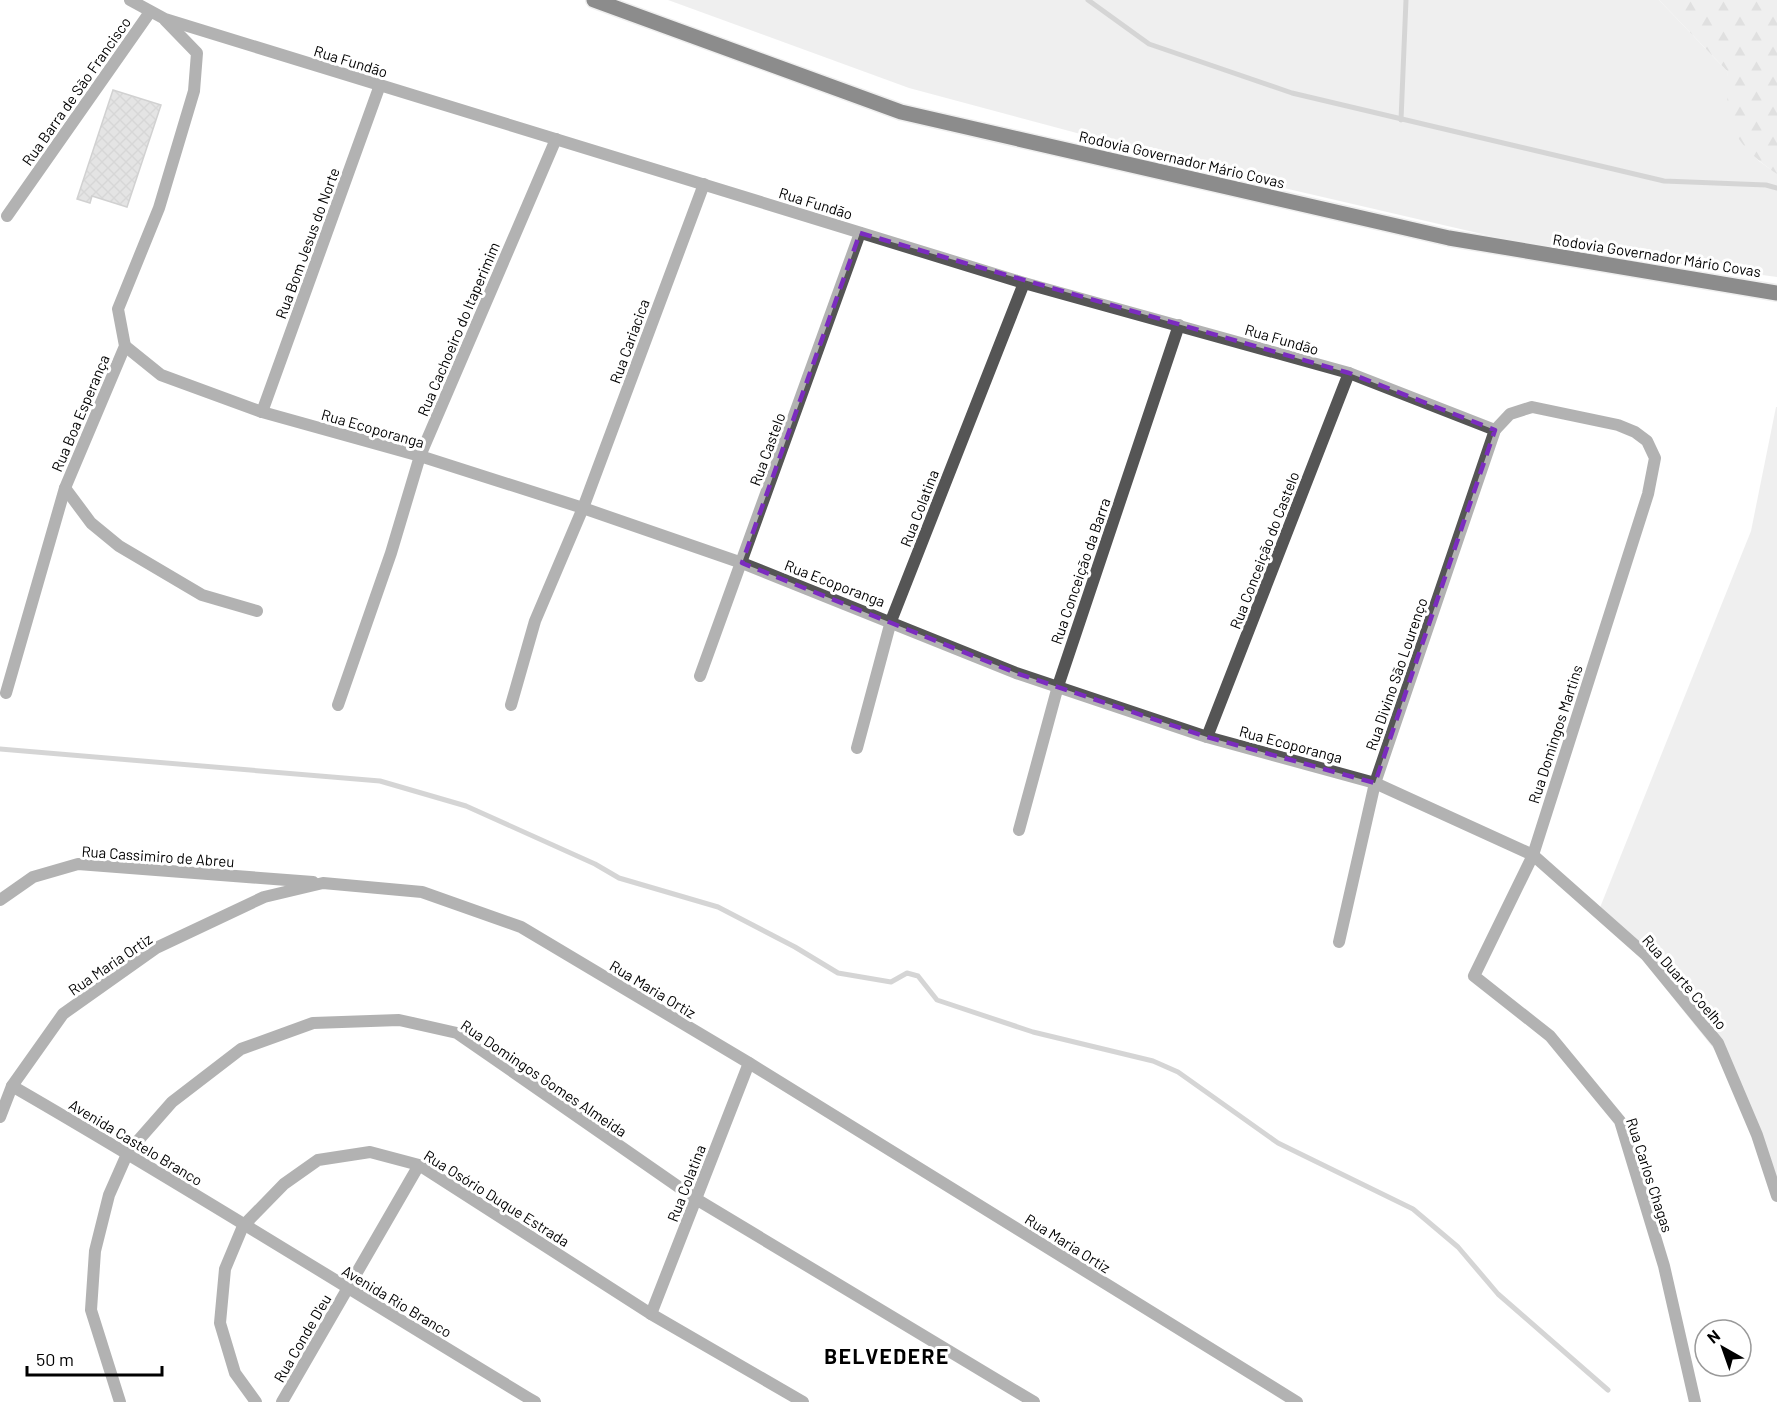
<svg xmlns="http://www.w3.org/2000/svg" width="1777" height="1402" font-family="Barlow,sans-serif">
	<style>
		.grass { fill: #dcdcdc }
		.forest { fill: url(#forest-firs) }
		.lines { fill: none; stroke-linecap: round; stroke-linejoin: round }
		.stream { stroke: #a3a3a3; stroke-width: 5 }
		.building { fill: url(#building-cross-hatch); stroke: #999; stroke-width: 1.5 }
		.primary-casing { stroke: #dbdbdb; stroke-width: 18 }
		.minor { stroke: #555; stroke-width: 12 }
		.tertiary { stroke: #555; stroke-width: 12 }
		.primary { stroke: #000; stroke-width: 15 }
		.marked { fill: none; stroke: #7b2cbf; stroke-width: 4.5; stroke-dasharray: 12 8; stroke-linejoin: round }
		.labels { text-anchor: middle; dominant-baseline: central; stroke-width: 6; stroke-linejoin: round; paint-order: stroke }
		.street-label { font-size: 15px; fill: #000; stroke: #fff }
		.district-label { font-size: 21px; font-weight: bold; letter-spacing: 1.5px; fill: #000; stroke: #fff }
	</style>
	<defs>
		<pattern id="forest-firs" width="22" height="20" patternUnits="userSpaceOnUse" patternTransform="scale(1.5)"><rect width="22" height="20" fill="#dcdcdc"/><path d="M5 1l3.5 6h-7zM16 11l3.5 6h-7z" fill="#bbb"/></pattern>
		<pattern id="building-cross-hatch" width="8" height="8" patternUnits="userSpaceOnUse" patternTransform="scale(1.5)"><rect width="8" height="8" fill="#c4c4c4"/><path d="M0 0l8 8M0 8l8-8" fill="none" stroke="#a7a7a7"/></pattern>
	</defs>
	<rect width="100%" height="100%" fill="#fff"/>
	<g class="grass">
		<path d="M 668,0 L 1659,0 L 1727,71 L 1739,137 L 1759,161 L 1777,174 L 1777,277 L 1512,241 L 1271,185 L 909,88 Z"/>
		<path d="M 1776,407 L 1777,407 L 1777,1196 L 1734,1074 L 1626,939 L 1599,910 L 1751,531 Z"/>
	</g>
	<path class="forest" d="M 1659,0 L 1777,0 L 1777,174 C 1759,162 1734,141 1729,118 C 1726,103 1728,86 1727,71 Z"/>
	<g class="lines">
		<g class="stream">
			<path d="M 1088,0 L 1149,44 L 1292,93 L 1664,181 L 1766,185 L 1777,188"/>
			<path d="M 1401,120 L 1406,0"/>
			<path d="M 0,749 L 380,781 L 466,806 L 595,864 L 619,878 L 718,907 L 795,947 L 838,973 L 891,982 L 907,973 L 918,976 L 937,1000 L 1033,1032 L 1153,1061 L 1178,1072 L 1278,1143 L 1413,1209 L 1458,1247 L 1498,1294 L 1608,1390"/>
		</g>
	</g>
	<path class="building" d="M 113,90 L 161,105 L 127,207 L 92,196 L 90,203 L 77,199 Z"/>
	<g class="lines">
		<g class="primary-casing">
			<path id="primary" d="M 594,0 L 901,112 L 1449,238 L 1777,293"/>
		</g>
		<g class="minor">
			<path d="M 130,0 L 165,19 L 1024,283 L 1349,373 L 1495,430"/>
			<path d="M 7,216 L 150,12"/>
			<path d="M 262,412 L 380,85"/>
			<path d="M 65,488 L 91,523 L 119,546 L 202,595 L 257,611"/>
			<path d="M 700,676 L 860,233"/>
			<path d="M 6,693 L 65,488 L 125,346 L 118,309 L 159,208 L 194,91 L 197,53 L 165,20"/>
			<path d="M 338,705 L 391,553 L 420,456 L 556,139"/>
			<path d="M 511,705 L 535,621 L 583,508 L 704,184"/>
			<path d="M 1207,737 L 1349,373"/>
			<path d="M 857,748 L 891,621 L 1024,283"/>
			<path d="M 1019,830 L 1058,686 L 1179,325"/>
			<path d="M 0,900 L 33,877 L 78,864 L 313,882"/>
			<path d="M 1339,942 L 1375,783 L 1495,430 L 1510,414 L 1532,407 L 1618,425 L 1635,432 L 1647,441 L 1655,458 L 1648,494 L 1533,855 L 1474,976 L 1550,1036 L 1620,1121 L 1664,1266 L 1695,1402"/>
			<path d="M 12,1086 C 189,1188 361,1297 535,1402"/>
			<path d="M 0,1117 L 12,1086 L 63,1014 L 156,948 L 264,897 L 323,883 L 422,892 L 521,927 L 749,1063 L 1297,1402"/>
			<path d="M 651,1314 L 749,1063"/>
			<path d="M 120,1402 L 91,1310 L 95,1251 L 109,1195 L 128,1152 L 172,1102 L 241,1049 L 313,1023 L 399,1020 L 457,1033 L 696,1199 L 1034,1402"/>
			<path d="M 256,1402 L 235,1373 L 220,1323 L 225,1269 L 243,1226 L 284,1184 L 318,1160 L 370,1152 L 419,1165 L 651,1314 L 803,1402"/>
			<path d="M 282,1402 L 419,1165"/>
		</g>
		<path class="tertiary" d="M 125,346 L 161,375 L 262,412 L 420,456 L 583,508 L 742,563 L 1016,673 L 1207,737 L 1375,783 L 1533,855 L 1646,955 L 1718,1043 L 1757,1135 L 1777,1196"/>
		<use href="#primary" class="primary"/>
	</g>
	<path d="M0 0H1777V1402H0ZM 860,233 L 1349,373 L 1495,430 L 1375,783 L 1207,737 L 1016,673 L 742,563 Z" fill="#fff" fill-opacity=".55" fill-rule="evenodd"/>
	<path class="marked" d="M 860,233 L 1349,373 L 1495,430 L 1375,783 L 1207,737 L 1016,673 L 742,563 Z"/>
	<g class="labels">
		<g class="street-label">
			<text transform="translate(351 61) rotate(17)">Rua Fundão</text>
			<text transform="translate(76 91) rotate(-55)">Rua Barra de São Francisco</text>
			<text transform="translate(1182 159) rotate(13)">Rodovia Governador Mário Covas</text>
			<text transform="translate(816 203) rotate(17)">Rua Fundão</text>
			<text transform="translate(307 243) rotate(-70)">Rua Bom Jesus do Norte</text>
			<text transform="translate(1657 255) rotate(9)">Rodovia Governador Mário Covas</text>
			<text transform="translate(458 329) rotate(-67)">Rua Cachoeiro do Itaperimim</text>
			<text transform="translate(1282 339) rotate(16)">Rua Fundão</text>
			<text transform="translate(629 341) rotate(-70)">Rua Cariacica</text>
			<text transform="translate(80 413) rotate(-67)">Rua Boa Esperança</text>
			<text transform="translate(373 428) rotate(16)">Rua Ecoporanga</text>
			<text transform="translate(767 449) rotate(-70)">Rua Castelo</text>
			<text transform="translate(919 508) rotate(-69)">Rua Colatina</text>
			<text transform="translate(1264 550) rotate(-69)">Rua Conceição do Castelo</text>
			<text transform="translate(1080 571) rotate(-71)">Rua Conceição da Barra</text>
			<text transform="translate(835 583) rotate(21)">Rua Ecoporanga</text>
			<text transform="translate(1396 674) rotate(-71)">Rua Divino São Lourenço</text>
			<text transform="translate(1555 734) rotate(-72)">Rua Domingos Martins</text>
			<text transform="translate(1291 744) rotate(15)">Rua Ecoporanga</text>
			<text transform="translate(158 856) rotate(4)">Rua Cassimiro de Abreu</text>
			<text transform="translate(110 964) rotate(-34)">Rua Maria Ortiz</text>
			<text transform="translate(1685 982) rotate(49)">Rua Duarte Coelho</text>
			<text transform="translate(653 989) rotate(31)">Rua Maria Ortiz</text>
			<text transform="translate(544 1078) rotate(34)">Rua Domingos Gomes Almeida</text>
			<text transform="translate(136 1142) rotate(31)">Avenida Castelo Branco</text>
			<text transform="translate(1650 1175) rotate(72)">Rua Carlos Chagas</text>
			<text transform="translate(686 1183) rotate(-69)">Rua Colatina</text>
			<text transform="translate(497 1198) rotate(32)">Rua Osório Duque Estrada</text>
			<text transform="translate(1068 1243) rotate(32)">Rua Maria Ortiz</text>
			<text transform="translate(397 1301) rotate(31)">Avenida Rio Branco</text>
			<text transform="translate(302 1338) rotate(-60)">Rua Conde D'eu</text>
		</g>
		<g class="district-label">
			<text x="887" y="1355">BELVEDERE</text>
		</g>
	</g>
	<g transform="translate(1723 1348) rotate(320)"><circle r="28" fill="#ffffff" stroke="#999999" stroke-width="1.5"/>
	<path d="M0-4.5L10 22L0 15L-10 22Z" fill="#000000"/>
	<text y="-9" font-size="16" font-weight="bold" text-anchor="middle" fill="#000000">N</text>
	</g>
	<path d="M27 1366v9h135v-9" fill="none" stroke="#000000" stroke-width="3"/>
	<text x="36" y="1366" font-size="18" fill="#000000" stroke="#ffffff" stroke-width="4.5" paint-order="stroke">50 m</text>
</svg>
